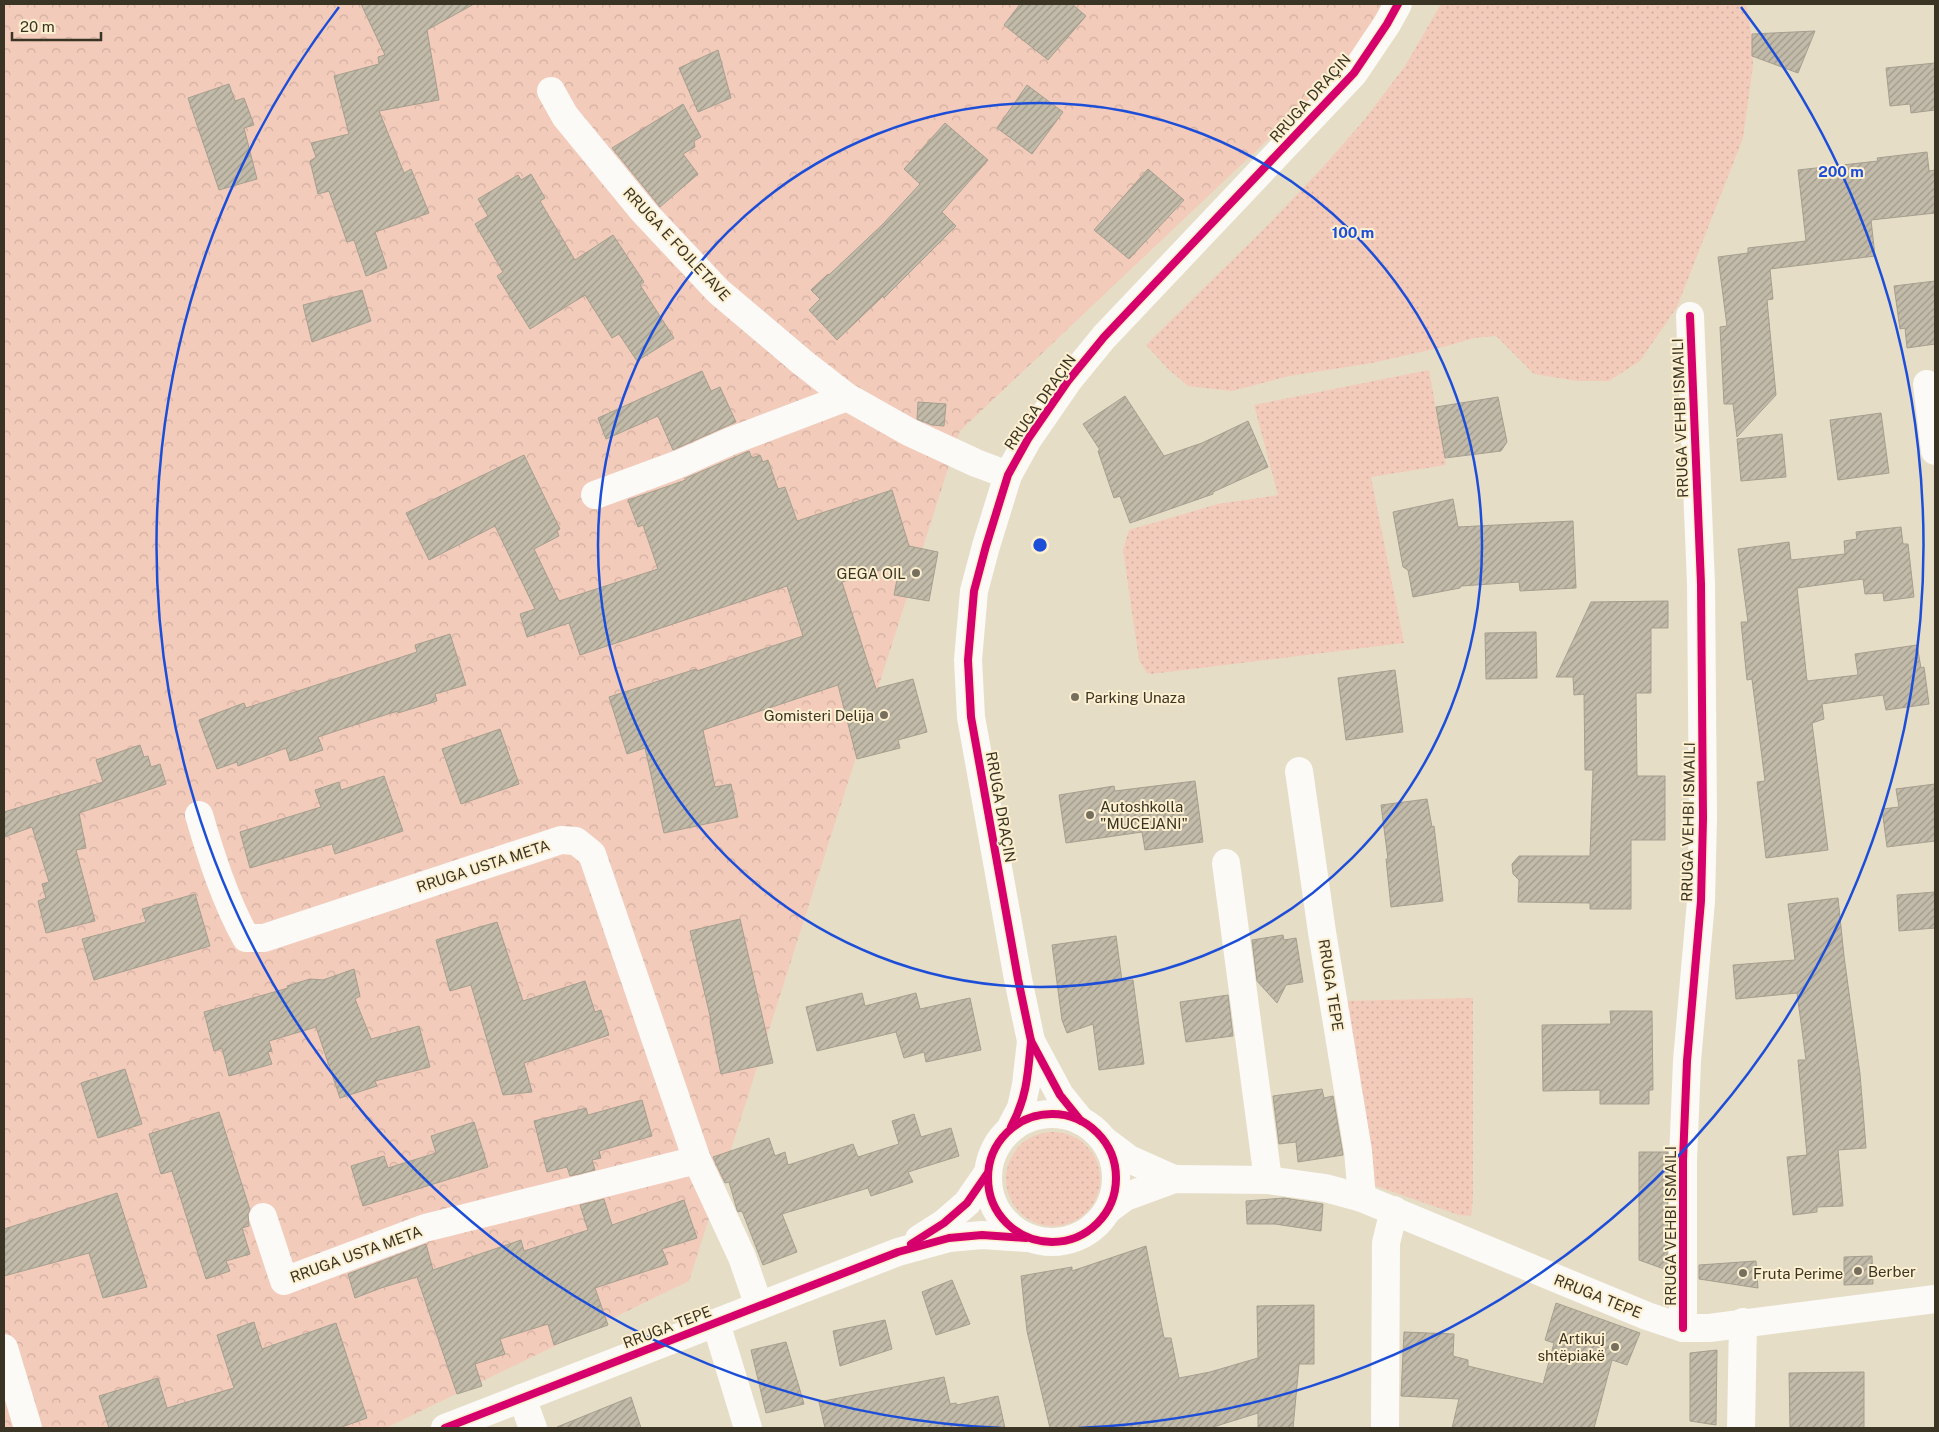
<svg xmlns="http://www.w3.org/2000/svg" width="1939" height="1432" font-family="'Public Sans',sans-serif">
	<style>
		.grass { fill: url(#grass-dots) }
		.park { fill: url(#park-crowns) }
		.building { fill: url(#building-hatch); stroke: #a69f8e }
		.lines { fill: none; stroke-linecap: round; stroke-linejoin: round }
		.minor { stroke: #fbfaf7; stroke-width: 28 }
		.major { stroke: #fbfaf7; stroke-width: 28 }
		.cycleway-casing { stroke: #fdf0d0; stroke-width: 11 }
		.cycleway { stroke: #d6006c; stroke-width: 8 }
		.ring { fill: none; stroke: #1d4ed8; stroke-width: 2.5 }
		.poi-dot { fill: #766f5d; stroke: #fdf0d0; stroke-width: 2 }
		.labels { text-anchor: middle; dominant-baseline: central; stroke-width: 4; stroke-linejoin: round; paint-order: stroke }
		.street-label { font-size: 15px; fill: #3a3424; stroke: #fdf0d0 }
		.poi-label { font-size: 15px; fill: #3a3424; stroke: #fdf0d0; text-anchor: start }
		.centre { fill: #1d4ed8; stroke: #fdf0d0; stroke-width: 2.5 }
		.ring-label { font-size: 15px; text-anchor: middle; font-weight: bold; fill: #1d4ed8; stroke: #fdf0d0; stroke-width: 4; stroke-linejoin: round; paint-order: stroke }
	</style>
	<defs>
		<pattern id="grass-dots" width="8" height="8" patternUnits="userSpaceOnUse" patternTransform="scale(1.25)"><rect width="8" height="8" fill="#f3cbbb"/><path d="M2 2h.1M6 6h.1" fill="none" stroke="#d1afa1" stroke-width="1.8" stroke-linecap="round"/></pattern>
		<pattern id="park-crowns" width="20" height="18" patternUnits="userSpaceOnUse" patternTransform="scale(1.25)"><rect width="20" height="18" fill="#f3cbbb"/><path d="M2 6a3 3 0 1 1 6 0M12 15a3 3 0 1 1 6 0" fill="none" stroke="#d1afa1"/></pattern>
		<pattern id="building-hatch" width="6" height="6" patternUnits="userSpaceOnUse" patternTransform="scale(1.25)"><rect width="6" height="6" fill="#c2bbaa"/><path d="M-1 1l2-2M0 6l6-6M5 7l2-2" fill="none" stroke="#9f998a"/></pattern>
	</defs>
	<rect width="100%" height="100%" fill="#e6ddc7"/>
	<g class="grass">
		<path d="M 1441,4 L 1746,4 L 1752,38 L 1753,66 L 1743,138 L 1677,307 L 1640,361 L 1609,381 L 1577,381 L 1534,374 L 1496,336 L 1474,338 L 1447,346 L 1372,363 L 1289,376 L 1232,391 L 1188,386 L 1169,370 L 1146,345 L 1267,226 L 1323,167 L 1365,119 L 1405,66 Z"/>
		<path d="M 1429,370 L 1446,465 L 1371,477 L 1404,643 L 1151,674 L 1147,673 L 1139,660 L 1123,550 L 1129,530 L 1218,504 L 1278,495 L 1254,405 Z"/>
		<path d="M 1473,998 L 1473,1198 L 1471,1216 L 1459,1215 L 1367,1183 L 1340,1001 Z"/>
		<circle cx="1053" cy="1179" r="47"/>
	</g>
	<path class="park" d="M 4,4 L 1397,4 L 1389,25 L 960,431 L 689,1281 L 386,1428 L 4,1428 Z"/>
	<g class="building">
		<path d="M 361,4 L 474,4 L 427,30 L 439,100 L 379,111 L 404,173 L 411,169 L 429,213 L 375,232 L 387,268 L 366,276 L 354,240 L 347,242 L 329,191 L 318,194 L 310,161 L 316,157 L 311,143 L 349,134 L 334,76 L 379,64 L 378,57 L 385,55 Z"/>
		<path d="M 1020,4 L 1072,4 L 1086,16 L 1048,60 L 1004,25 Z"/>
		<path d="M 1815,31 L 1798,73 L 1752,56 L 1752,34 Z"/>
		<path d="M 718,50 L 731,98 L 698,112 L 679,68 Z"/>
		<path d="M 1935,63 L 1935,110 L 1911,113 L 1910,104 L 1890,106 L 1886,68 Z"/>
		<path d="M 229,84 L 235,101 L 244,98 L 254,125 L 244,128 L 257,179 L 219,190 L 188,98 Z"/>
		<path d="M 1027,85 L 1063,112 L 1032,154 L 997,128 Z"/>
		<path d="M 683,104 L 701,137 L 694,141 L 695,147 L 683,154 L 698,174 L 660,207 L 612,148 Z"/>
		<path d="M 945,123 L 988,160 L 942,212 L 956,226 L 884,298 L 883,296 L 837,340 L 809,310 L 820,299 L 811,290 L 828,274 L 829,275 L 883,224 L 920,184 L 904,169 Z"/>
		<path d="M 1927,152 L 1929,171 L 1935,170 L 1935,213 L 1871,220 L 1875,256 L 1770,269 L 1773,299 L 1767,300 L 1776,395 L 1737,437 L 1733,404 L 1724,404 L 1720,327 L 1727,326 L 1718,257 L 1748,253 L 1748,248 L 1806,241 L 1798,170 L 1878,161 L 1877,158 Z"/>
		<path d="M 1148,169 L 1184,200 L 1129,259 L 1094,230 Z"/>
		<path d="M 531,174 L 545,198 L 540,201 L 575,260 L 613,235 L 644,282 L 640,285 L 674,338 L 637,361 L 619,334 L 612,338 L 585,295 L 530,329 L 497,276 L 503,272 L 475,224 L 488,216 L 478,199 L 518,175 L 521,180 Z"/>
		<path d="M 1935,281 L 1935,344 L 1907,348 L 1905,328 L 1900,329 L 1894,286 Z"/>
		<path d="M 362,290 L 371,321 L 312,342 L 303,305 Z"/>
		<path d="M 702,371 L 711,391 L 720,387 L 736,422 L 673,450 L 658,416 L 606,439 L 598,418 Z"/>
		<path d="M 1125,396 L 1164,456 L 1202,443 L 1248,421 L 1268,467 L 1213,492 L 1213,494 L 1130,523 L 1120,496 L 1114,498 L 1098,451 L 1100,450 L 1083,424 Z"/>
		<path d="M 1498,397 L 1507,442 L 1501,451 L 1445,458 L 1436,407 Z"/>
		<path d="M 918,402 L 946,404 L 944,426 L 932,425 L 917,419 Z"/>
		<path d="M 1881,413 L 1889,473 L 1838,480 L 1830,420 Z"/>
		<path d="M 1782,434 L 1786,477 L 1741,481 L 1737,439 Z"/>
		<path d="M 749,451 L 752,458 L 760,455 L 763,462 L 768,460 L 778,489 L 785,487 L 797,521 L 892,490 L 909,546 L 938,552 L 929,601 L 894,595 L 900,564 L 842,582 L 877,692 L 878,688 L 913,679 L 927,732 L 898,740 L 900,748 L 857,759 L 838,685 L 703,730 L 715,787 L 731,784 L 738,817 L 664,833 L 645,748 L 627,754 L 609,697 L 696,669 L 697,671 L 803,636 L 787,586 L 580,655 L 569,623 L 527,637 L 520,614 L 535,609 L 495,526 L 429,560 L 406,513 L 524,455 L 560,529 L 557,531 L 559,536 L 534,549 L 559,601 L 658,569 L 643,525 L 638,527 L 628,500 L 686,480 L 686,478 Z"/>
		<path d="M 1453,499 L 1458,527 L 1573,521 L 1576,588 L 1520,591 L 1519,582 L 1461,586 L 1460,588 L 1413,597 L 1408,570 L 1403,567 L 1393,512 Z"/>
		<path d="M 1901,527 L 1903,544 L 1908,544 L 1914,597 L 1884,601 L 1883,593 L 1865,594 L 1863,579 L 1797,588 L 1807,681 L 1858,675 L 1855,654 L 1917,645 L 1921,668 L 1924,667 L 1929,704 L 1886,710 L 1883,695 L 1822,704 L 1824,719 L 1812,723 L 1828,850 L 1766,858 L 1757,782 L 1765,781 L 1752,679 L 1747,680 L 1741,622 L 1748,622 L 1738,549 L 1789,542 L 1791,560 L 1845,554 L 1844,541 L 1857,539 L 1856,532 Z"/>
		<path d="M 1668,601 L 1668,628 L 1651,628 L 1651,693 L 1636,693 L 1637,776 L 1665,776 L 1665,840 L 1631,840 L 1631,909 L 1590,909 L 1590,903 L 1518,902 L 1519,880 L 1513,874 L 1512,864 L 1519,856 L 1590,856 L 1593,770 L 1585,770 L 1584,694 L 1574,695 L 1573,677 L 1556,677 L 1591,602 Z"/>
		<path d="M 1536,632 L 1537,678 L 1486,679 L 1485,633 Z"/>
		<path d="M 450,634 L 466,685 L 435,694 L 437,701 L 398,713 L 397,711 L 318,737 L 323,750 L 290,761 L 286,748 L 238,766 L 237,762 L 217,769 L 199,720 L 244,703 L 246,708 L 417,652 L 415,645 Z"/>
		<path d="M 1395,670 L 1403,732 L 1346,740 L 1338,678 Z"/>
		<path d="M 500,729 L 519,784 L 461,804 L 442,749 Z"/>
		<path d="M 140,745 L 144,757 L 148,756 L 151,767 L 160,764 L 166,784 L 79,813 L 86,848 L 76,850 L 95,921 L 46,933 L 38,901 L 46,898 L 42,884 L 49,882 L 32,827 L 4,837 L 4,812 L 103,782 L 96,760 Z"/>
		<path d="M 384,776 L 403,831 L 335,854 L 332,844 L 250,868 L 240,832 L 321,807 L 315,790 L 339,782 L 341,790 Z"/>
		<path d="M 1195,781 L 1203,842 L 1145,850 L 1142,832 L 1066,843 L 1059,795 L 1114,786 L 1115,791 Z"/>
		<path d="M 1935,784 L 1935,841 L 1887,847 L 1882,809 L 1899,807 L 1896,789 Z"/>
		<path d="M 1427,799 L 1432,827 L 1434,826 L 1443,901 L 1391,907 L 1386,859 L 1388,859 L 1381,805 Z"/>
		<path d="M 1935,892 L 1935,928 L 1899,931 L 1897,895 Z"/>
		<path d="M 195,894 L 210,946 L 94,980 L 82,939 L 146,922 L 142,909 Z"/>
		<path d="M 1838,898 L 1844,956 L 1860,1074 L 1866,1148 L 1838,1150 L 1843,1206 L 1817,1207 L 1817,1212 L 1793,1215 L 1787,1157 L 1807,1155 L 1798,1060 L 1806,1060 L 1797,993 L 1736,999 L 1733,965 L 1795,960 L 1788,904 Z"/>
		<path d="M 740,919 L 773,1063 L 721,1074 L 710,1021 L 711,1020 L 690,931 Z"/>
		<path d="M 497,922 L 523,1001 L 585,981 L 595,1012 L 601,1010 L 609,1035 L 524,1063 L 532,1092 L 503,1095 L 471,985 L 450,991 L 436,940 Z"/>
		<path d="M 1283,935 L 1284,940 L 1296,938 L 1303,982 L 1286,985 L 1277,1003 L 1257,981 L 1252,940 Z"/>
		<path d="M 1116,936 L 1122,981 L 1133,980 L 1144,1064 L 1099,1070 L 1093,1024 L 1067,1033 L 1062,1020 L 1052,945 Z"/>
		<path d="M 354,969 L 360,996 L 355,999 L 371,1039 L 419,1026 L 430,1067 L 375,1081 L 377,1086 L 340,1098 L 316,1027 L 269,1041 L 272,1051 L 268,1052 L 272,1064 L 229,1076 L 222,1048 L 214,1051 L 204,1012 L 288,988 L 287,986 L 310,979 L 323,980 Z"/>
		<path d="M 862,993 L 865,1006 L 916,993 L 920,1009 L 970,998 L 981,1050 L 926,1062 L 924,1052 L 904,1058 L 896,1032 L 817,1051 L 806,1007 Z"/>
		<path d="M 1228,995 L 1233,1036 L 1186,1042 L 1180,1002 Z"/>
		<path d="M 1610,1011 L 1652,1011 L 1653,1090 L 1649,1090 L 1649,1104 L 1600,1104 L 1600,1090 L 1543,1091 L 1542,1025 L 1611,1024 Z"/>
		<path d="M 125,1069 L 142,1124 L 98,1138 L 81,1083 Z"/>
		<path d="M 1322,1089 L 1324,1098 L 1333,1096 L 1343,1155 L 1298,1162 L 1296,1142 L 1279,1144 L 1273,1096 Z"/>
		<path d="M 642,1100 L 652,1136 L 599,1151 L 601,1158 L 592,1160 L 595,1170 L 570,1176 L 567,1167 L 547,1172 L 534,1121 L 586,1108 L 588,1115 Z"/>
		<path d="M 219,1112 L 250,1210 L 248,1214 L 249,1226 L 242,1228 L 250,1254 L 226,1261 L 230,1271 L 206,1279 L 172,1171 L 161,1174 L 149,1134 Z"/>
		<path d="M 914,1114 L 921,1137 L 951,1128 L 959,1156 L 908,1172 L 913,1182 L 871,1196 L 868,1188 L 782,1214 L 797,1252 L 763,1265 L 742,1211 L 738,1212 L 737,1210 L 729,1182 L 725,1183 L 713,1157 L 769,1138 L 775,1156 L 785,1152 L 788,1165 L 853,1144 L 858,1157 L 899,1144 L 892,1121 Z"/>
		<path d="M 474,1122 L 488,1167 L 363,1206 L 351,1166 L 384,1156 L 388,1168 L 436,1153 L 431,1136 Z"/>
		<path d="M 1639,1152 L 1668,1152 L 1667,1270 L 1639,1260 Z"/>
		<path d="M 117,1193 L 147,1287 L 103,1298 L 89,1253 L 4,1276 L 4,1229 Z"/>
		<path d="M 1284,1198 L 1323,1204 L 1321,1231 L 1275,1224 L 1247,1224 L 1246,1201 Z"/>
		<path d="M 604,1199 L 612,1225 L 684,1200 L 697,1238 L 662,1249 L 668,1264 L 595,1288 L 608,1325 L 554,1345 L 548,1324 L 500,1339 L 505,1354 L 475,1364 L 482,1386 L 457,1394 L 417,1277 L 381,1288 L 355,1298 L 348,1274 L 426,1244 L 433,1270 L 521,1240 L 524,1251 L 588,1230 L 580,1205 Z"/>
		<path d="M 1146,1246 L 1164,1338 L 1171,1338 L 1179,1378 L 1210,1372 L 1258,1358 L 1257,1306 L 1314,1305 L 1314,1364 L 1299,1364 L 1293,1428 L 1258,1428 L 1258,1413 L 1210,1428 L 1050,1428 L 1027,1331 L 1021,1276 L 1072,1267 L 1072,1271 Z"/>
		<path d="M 1872,1256 L 1873,1284 L 1844,1285 L 1844,1257 Z"/>
		<path d="M 1756,1261 L 1758,1288 L 1699,1279 L 1699,1265 Z"/>
		<path d="M 952,1280 L 970,1324 L 936,1335 L 922,1292 Z"/>
		<path d="M 1556,1303 L 1640,1333 L 1627,1365 L 1612,1360 L 1594,1428 L 1452,1428 L 1459,1399 L 1401,1396 L 1404,1332 L 1454,1334 L 1453,1356 L 1468,1360 L 1468,1366 L 1543,1384 L 1554,1343 L 1545,1340 Z"/>
		<path d="M 885,1320 L 892,1349 L 840,1366 L 833,1331 Z"/>
		<path d="M 254,1322 L 262,1349 L 336,1323 L 367,1418 L 339,1428 L 109,1428 L 99,1396 L 158,1378 L 167,1408 L 234,1388 L 217,1335 Z"/>
		<path d="M 786,1342 L 804,1404 L 766,1413 L 751,1350 Z"/>
		<path d="M 1717,1350 L 1716,1425 L 1690,1421 L 1690,1353 Z"/>
		<path d="M 1864,1372 L 1864,1428 L 1790,1428 L 1789,1373 Z"/>
		<path d="M 944,1377 L 950,1404 L 956,1403 L 957,1405 L 998,1396 L 1005,1428 L 825,1428 L 819,1402 Z"/>
		<path d="M 631,1397 L 641,1428 L 557,1428 L 557,1427 Z"/>
	</g>
	<g class="lines">
		<g class="minor">
			<path d="M 551,91 L 565,116 L 643,211 L 718,291 L 802,362 L 847,397 L 909,432 L 976,463 L 1008,475"/>
			<path d="M 1927,384 L 1935,451"/>
			<path d="M 595,495 L 679,464 L 731,441 L 847,397"/>
			<path d="M 1299,771 L 1322,932 L 1358,1151 L 1362,1198"/>
			<path d="M 199,815 C 211,856 225,900 246,938 L 264,938 L 561,840 L 576,841 L 592,854 L 697,1160 L 742,1257 L 759,1306"/>
			<path d="M 1226,863 L 1268,1180"/>
			<path d="M 1105,1141 L 1129,1159 L 1174,1179"/>
			<path d="M 1109,1209 L 1125,1197 L 1174,1179 L 1268,1180 L 1325,1188 L 1362,1198 L 1647,1316 L 1683,1328 L 1709,1328 L 1935,1299"/>
			<path d="M 263,1217 L 284,1281 L 425,1228 L 697,1160"/>
			<path d="M 716,1323 L 748,1428"/>
			<path d="M 1683,1328 L 1683,1160 L 1687,1061 L 1701,901 L 1703,818 L 1701,584 L 1690,316"/>
			<path d="M 4,1348 L 28,1428"/>
			<path d="M 522,1398 L 533,1428"/>
			<path d="M 1385,1428 L 1386,1243 L 1394,1210"/>
			<path d="M 1741,1428 L 1743,1322"/>
		</g>
		<g class="major">
			<circle cx="1052" cy="1178" r="64"/>
			<path d="M 1081,1121 L 1060,1095 L 1031,1041 L 1018,979 L 971,717 L 968,660 L 974,591 L 986,546 L 1008,475 L 1028,439 L 1068,381 L 1104,337 L 1354,73 L 1387,24 L 1398,4"/>
			<path d="M 1010,1129 L 1021,1108 L 1026,1085 L 1031,1041"/>
			<path d="M 919,1239 L 944,1223 L 967,1203 L 987,1174"/>
			<path d="M 445,1428 L 898,1252 L 949,1238 L 982,1235 L 1026,1238"/>
		</g>
		<g class="cycleway-casing">
			<g id="cycleway">
				<circle cx="1052" cy="1178" r="64"/>
				<path d="M 1081,1121 L 1060,1095 L 1031,1041 L 1018,979 L 971,717 L 968,660 L 974,591 L 986,546 L 1008,475 L 1028,439 L 1068,381 L 1104,337 L 1354,73 L 1387,24 L 1398,4"/>
				<path d="M 1011,1127 C 1027,1097 1028,1074 1031,1041"/>
				<path d="M 911,1244 L 944,1223 L 967,1203 L 987,1174"/>
				<path d="M 1683,1328 L 1683,1160 L 1687,1061 L 1701,901 L 1703,818 L 1701,584 L 1690,316"/>
				<path d="M 445,1428 L 898,1252 L 949,1238 L 982,1235 L 1026,1238"/>
			</g>
		</g>
		<use href="#cycleway" class="cycleway"/>
	</g>
	<g class="ring">
		<circle cx="1040" cy="545" r="442"/>
		<path d="M1001 1428A884 884 0 0 1 339 7M1741 7A884 884 0 0 1 1079 1428"/>
	</g>
	<g class="poi-dot">
		<circle cx="916" cy="573" r="5"/>
		<circle cx="1075" cy="697" r="5"/>
		<circle cx="884" cy="715" r="5"/>
		<circle cx="1090" cy="815" r="5"/>
		<circle cx="1858" cy="1271" r="5"/>
		<circle cx="1743" cy="1273" r="5"/>
		<circle cx="1615" cy="1347" r="5"/>
	</g>
	<g class="labels">
		<g class="street-label">
			<text transform="translate(1310 98) rotate(-48)">RRUGA DRAÇIN</text>
			<text transform="translate(677 244) rotate(47)">RRUGA E FOJLETAVE</text>
			<text transform="translate(1040 402) rotate(-55)">RRUGA DRAÇIN</text>
			<text transform="translate(1680 418) rotate(-92)">RRUGA VEHBI ISMAILI</text>
			<text transform="translate(1001 807) rotate(80)">RRUGA DRAÇIN</text>
			<text transform="translate(1688 822) rotate(-89)">RRUGA VEHBI ISMAILI</text>
			<text transform="translate(483 866) rotate(-18)">RRUGA USTA META</text>
			<text transform="translate(1331 985) rotate(81)">RRUGA TEPE</text>
			<text transform="translate(1670 1226) rotate(-90)">RRUGA VEHBI ISMAILI</text>
			<text transform="translate(356 1254) rotate(-20)">RRUGA USTA META</text>
			<text transform="translate(1598 1296) rotate(22)">RRUGA TEPE</text>
			<text transform="translate(667 1327) rotate(-21)">RRUGA TEPE</text>
		</g>
		<g class="poi-label">
			<text x="906" y="573" text-anchor="end">GEGA OIL</text>
			<text x="1085" y="697">Parking Unaza</text>
			<text x="874" y="715" text-anchor="end">Gomisteri Delija</text>
			<text x="1100" y="806">Autoshkolla<tspan x="1100" dy="17">"MUCEJANI"</tspan></text>
			<text x="1868" y="1271">Berber</text>
			<text x="1753" y="1273">Fruta Perime</text>
			<text x="1605" y="1338" text-anchor="end">Artikuj<tspan x="1605" dy="17">shtëpiakë</tspan></text>
		</g>
	</g>
	<circle cx="1040" cy="545" r="8" class="centre"/>
	<g class="ring-label">
		<text x="1841" y="177">200 m</text>
		<text x="1353" y="238">100 m</text>
	</g>
	<rect width="1939" height="1432" fill="none" stroke="#3a3424" stroke-width="10"/>
	<path d="M12 32v8h89v-8" fill="none" stroke="#3a3424" stroke-width="2.5"/>
	<text x="20" y="32" font-size="15" fill="#3a3424" stroke="#fdf0d0" stroke-width="4" paint-order="stroke">20 m</text>
</svg>
